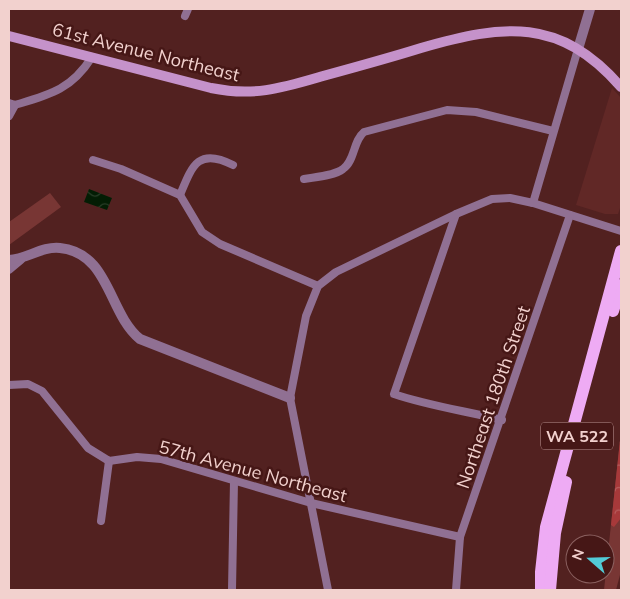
<svg xmlns="http://www.w3.org/2000/svg" width="630" height="599" font-family="Mulish,sans-serif">
	<style>
		.built { fill: #612826 }
		.green { fill: #783634 }
		.forest { fill: url(#forest-crowns) }
		.water { fill: url(#water-waves) }
		.lines { fill: none; stroke-linecap: round; stroke-linejoin: round }
		.minor { stroke: #907093; stroke-width: 8 }
		.tertiary { stroke: #907093; stroke-width: 10 }
		.secondary { stroke: #c592ca; stroke-width: 10 }
		.primary { stroke: #eeabf4; stroke-width: 12 }
		.labels { text-anchor: middle; dominant-baseline: central; stroke-width: 5; stroke-linejoin: round; paint-order: stroke }
		.shield { fill: #461716; stroke: #be9997; stroke-width: 1 }
		.shield-label { font-size: 16px; font-weight: bold; fill: #f2d1ce }
		.street-label { font-size: 18px; fill: #f2d1ce; stroke: #461716 }
	</style>
	<defs>
		<pattern id="forest-crowns" width="20" height="18" patternUnits="userSpaceOnUse" patternTransform="scale(1.25)"><rect width="20" height="18" fill="#a7393a"/><path d="M2 6a3 3 0 1 1 6 0M12 15a3 3 0 1 1 6 0" fill="none" stroke="#b85e5e"/></pattern>
		<pattern id="water-waves" width="16" height="10" patternUnits="userSpaceOnUse" patternTransform="scale(1.25)"><rect width="16" height="10" fill="#031d04"/><path d="M0 5q4-4 8 0t8 0" fill="none" stroke="#283d27"/></pattern>
	</defs>
	<rect width="100%" height="100%" fill="#522120"/>
	<path class="built" d="M 612,88 L 621,98 L 621,205 L 618,214 L 605,214 L 576,205 Z"/>
	<g class="green">
		<path d="M 50,193 L 61,207 L 9,245 L 9,222 Z"/>
		<path d="M 621,431 L 621,571 L 616,590 L 604,590 Z"/>
	</g>
	<path class="forest" d="M 621,431 L 621,518 L 614,527 L 611,525 Z"/>
	<path class="water" d="M 89,189 L 112,198 L 107,210 L 84,202 Z"/>
	<g class="lines">
		<g class="minor">
			<path d="M 185,16 L 188,9"/>
			<path d="M 9,103 L 15,105 C 49,95 71,90 92,57"/>
			<path d="M 9,116 L 15,105"/>
			<path d="M 93,160 L 121,169 L 180,195 L 202,232 L 220,244 L 318,286"/>
			<path d="M 304,179 C 315,177 334,176 343,169 C 355,161 353,141 364,132 L 447,110 L 476,112 L 553,131"/>
			<path d="M 180,195 C 192,166 198,147 233,165"/>
			<path d="M 533,203 L 578,49"/>
			<path d="M 456,214 L 394,394 C 429,406 466,411 502,420"/>
			<path d="M 9,270 L 21,260"/>
			<path d="M 9,385 L 28,384 L 42,391 L 88,448 L 109,461 L 137,457 L 161,459 L 311,503 L 460,537"/>
			<path d="M 101,521 L 109,461"/>
			<path d="M 232,590 L 234,481"/>
			<path d="M 328,590 L 290,398 L 306,316 L 318,286 L 336,272 L 456,214 L 492,199 L 510,198 L 533,203 L 621,231"/>
			<path d="M 456,590 L 460,537 L 570,215"/>
		</g>
		<g class="tertiary">
			<path d="M 578,49 L 590,9"/>
			<path d="M 9,260 C 27,259 42,246 60,248 C 110,253 108,313 140,339 L 290,398"/>
		</g>
		<path class="secondary" d="M 9,36 L 211,88 C 254,97 282,88 323,76 C 356,67 389,58 421,48 C 504,24 560,17 621,87"/>
		<g class="primary">
			<path d="M 613,311 L 621,285"/>
			<path d="M 541,590 L 541,572 L 546,527 L 621,251"/>
			<path d="M 550,590 L 555,533 L 566,482"/>
		</g>
	</g>
	<g class="labels">
		<rect class="shield" x="541" y="422.5" width="72" height="27" rx="4"/>
		<g class="shield-label">
			<text x="577" y="436">WA 522</text>
		</g>
		<g class="street-label">
			<text transform="translate(146 52) rotate(14)">61st Avenue Northeast</text>
			<text transform="translate(493 397) rotate(-71)">Northeast 180th Street</text>
			<text transform="translate(253 471) rotate(15)">57th Avenue Northeast</text>
		</g>
	</g>
	<rect width="630" height="599" fill="none" stroke="#f2d1ce" stroke-width="20"/>
	<g transform="translate(590 559) rotate(290)"><circle r="24" fill="#461716" stroke="#8b6160"/>
	<path d="M0-4L9 19L0 12L-9 19Z" fill="#52cbd7"/>
	<text y="-8" font-size="14" font-weight="bold" text-anchor="middle" fill="#f2d1ce">N</text>
	</g>
</svg>
